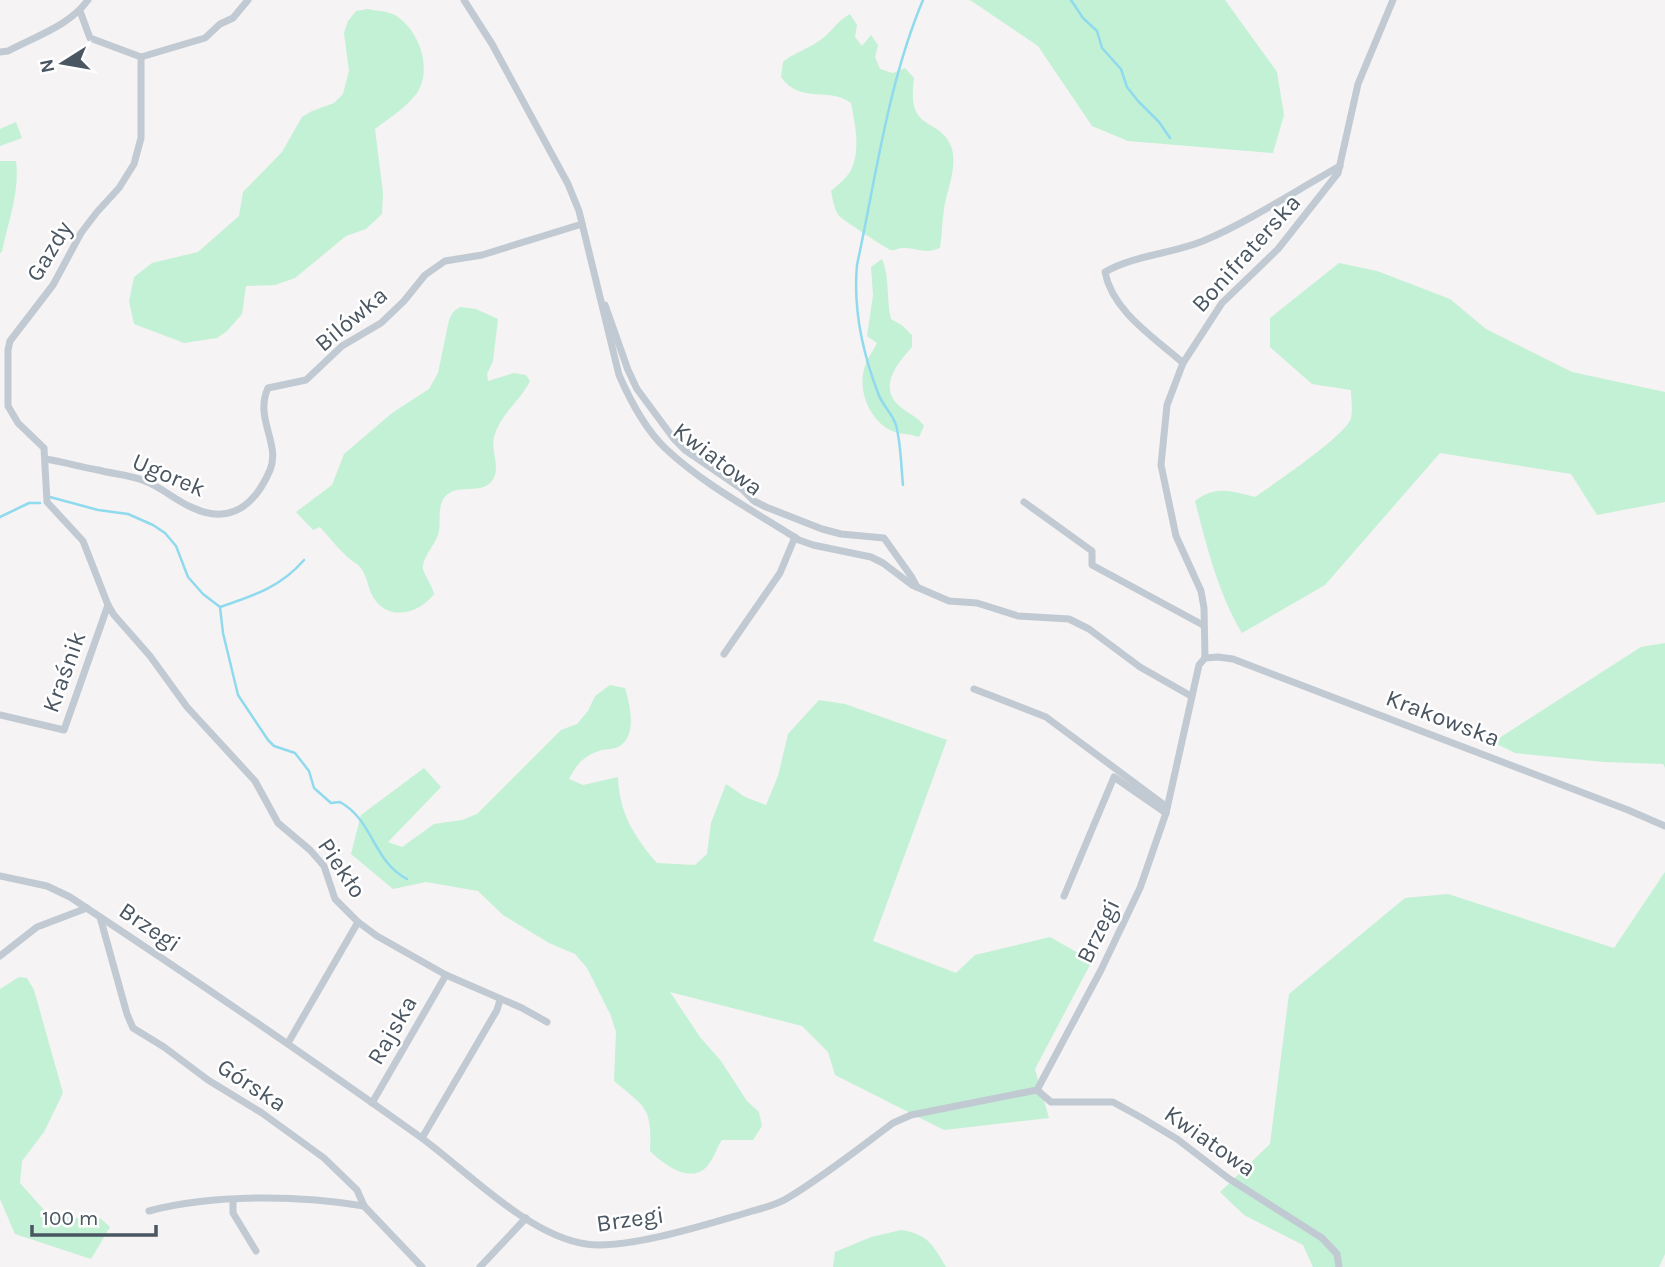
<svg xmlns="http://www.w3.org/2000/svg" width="1665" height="1267" font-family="Karla,sans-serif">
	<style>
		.green { fill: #c3f1d5 }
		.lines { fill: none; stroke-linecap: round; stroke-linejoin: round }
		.stream { stroke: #90daee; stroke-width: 2.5 }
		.minor { stroke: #c1cad2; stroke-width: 7 }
		.labels { text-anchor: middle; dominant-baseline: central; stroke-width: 5; stroke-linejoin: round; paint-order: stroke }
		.street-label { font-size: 24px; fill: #4a5661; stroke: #fff }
	</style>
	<rect width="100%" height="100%" fill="#f5f3f3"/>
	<g class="green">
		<path d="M 970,0 L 1225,0 L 1277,72 L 1284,115 L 1273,153 L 1128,141 L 1092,126 L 1038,46 Z"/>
		<path d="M 368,9 C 376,11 387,11 395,15 C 419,30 433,68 417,93 C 407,107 389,118 375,129 L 383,193 L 382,214 L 366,229 L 346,236 L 295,278 L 275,285 L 246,286 L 242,314 L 227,331 L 217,338 L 184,343 L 134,324 L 129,301 L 134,277 L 152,263 L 198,252 L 239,216 L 243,192 L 282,152 L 302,117 L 312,111 L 334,103 L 343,94 L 349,71 L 344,33 L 348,21 L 356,11 Z"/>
		<path d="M 850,14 L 857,25 L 855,37 L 862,46 L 871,35 L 878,45 L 875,57 L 880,69 L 893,73 L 905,68 L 914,78 C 913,87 912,97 914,106 C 919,128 944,123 952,149 C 957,169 947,190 944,209 C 942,222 942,235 940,248 C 923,255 918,247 902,248 C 898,248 895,251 891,250 C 888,250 844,220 840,217 C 834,210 833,200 831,191 C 838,185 847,178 851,170 C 861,150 855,124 851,103 C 829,86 801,105 781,77 L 783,62 C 794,53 807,49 819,41 C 832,33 835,22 850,14 Z"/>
		<path d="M 16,122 L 22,138 L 0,146 L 0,129 Z"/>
		<path d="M 0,161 L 16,161 C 20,192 8,222 2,252 L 0,253 Z"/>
		<path d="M 882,259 C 890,278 886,299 891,319 L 903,326 L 912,335 L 912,347 C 896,365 876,389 903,409 C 911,415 918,417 924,426 L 919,437 C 911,434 900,434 892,431 C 870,421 858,392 864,369 C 866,360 873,351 877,343 L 867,336 L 873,295 L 871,267 Z"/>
		<path d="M 1339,263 L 1377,271 L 1450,299 L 1486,329 L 1572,372 L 1665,392 L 1665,502 L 1597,515 L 1571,474 L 1440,453 L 1325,585 L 1242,633 C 1218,593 1207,547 1195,501 C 1215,485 1232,491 1255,497 C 1272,485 1347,435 1351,418 C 1353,409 1351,399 1351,390 L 1312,384 L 1270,347 L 1270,318 Z"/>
		<path d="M 460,307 L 476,309 L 498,319 L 493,361 L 487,374 L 488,381 L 514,373 L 526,375 L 530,381 C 520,401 502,413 495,434 C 489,449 502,468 492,481 C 483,493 463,486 451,492 C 436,500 441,517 439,531 C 436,544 425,554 423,565 C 421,572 432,584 434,594 C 419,614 388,622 373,597 C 368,588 367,575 360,567 C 353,560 358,566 351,560 C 340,551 330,538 320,527 L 313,530 L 296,512 L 332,485 L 344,454 L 392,413 L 429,389 L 438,373 L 449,320 L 453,312 Z"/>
		<path d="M 1665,643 L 1665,768 L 1663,764 L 1604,762 L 1515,753 L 1493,742 L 1641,647 Z"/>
		<path d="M 610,685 L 625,688 C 630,705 638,736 618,747 C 614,749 606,749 602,750 C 585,755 577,763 569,779 L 583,785 L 618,777 C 619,812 634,837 657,863 L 695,865 L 707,854 L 711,823 L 726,784 L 745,797 L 766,805 L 778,776 L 788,734 L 819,700 L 845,704 L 947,740 L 873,941 L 956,973 L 975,955 L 1050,937 L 1092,961 L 1035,1069 L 1049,1118 L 944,1130 L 835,1075 L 828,1052 L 802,1026 L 670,992 L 700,1037 L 721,1061 L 747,1101 L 759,1112 L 762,1126 L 753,1140 L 722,1140 C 717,1147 714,1158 708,1165 C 692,1186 663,1164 650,1151 C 652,1107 646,1108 614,1081 L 616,1032 L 611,1016 L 587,968 L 575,954 L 549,943 L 503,915 L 478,891 L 426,882 L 393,889 L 351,854 L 361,815 L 424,768 L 441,787 L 388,842 L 402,847 L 434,824 L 462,820 L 477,814 L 561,730 L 577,724 L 588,711 L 595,696 Z"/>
		<path d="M 1665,872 L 1665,1254 L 1659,1267 L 1313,1267 L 1303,1245 L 1244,1215 L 1220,1192 L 1270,1144 L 1289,994 L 1405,898 L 1448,894 L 1614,948 Z"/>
		<path d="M 19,977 L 27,978 L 34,990 L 63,1093 L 44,1132 L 22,1161 L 20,1183 L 44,1210 L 72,1218 L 100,1218 L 110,1227 L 91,1259 L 15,1234 L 0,1199 L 0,989 Z"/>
		<path d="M 901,1230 C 928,1234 933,1245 946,1267 L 833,1267 L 835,1252 L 871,1237 Z"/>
	</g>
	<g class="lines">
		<g class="stream">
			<path d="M 1071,0 L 1083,18 L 1097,31 L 1102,48 L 1121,69 L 1127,87 L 1138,101 L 1159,122 L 1170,138"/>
			<path d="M 903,485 C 901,465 901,444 896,425 C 892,413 882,405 878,393 C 862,351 853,309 857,265 C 876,177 888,83 923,0"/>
			<path d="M 50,497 L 98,510 L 128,514 L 153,525 L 165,533 L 176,546 L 188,577 L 203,594 L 220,607 L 223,633 L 238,695 L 268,740 L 274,746 L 295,753 L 309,771 L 314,788 L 331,803 L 340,802 C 374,821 372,860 407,879"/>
			<path d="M 0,517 L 29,503 L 40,503"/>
			<path d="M 220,607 C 253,596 281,587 304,560"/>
		</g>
		<g class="minor">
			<path d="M 464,0 L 492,44 L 568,184 L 579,211 L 619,375 C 630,400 644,428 665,448 C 704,485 754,511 799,540 L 813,545 L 871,557 L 883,563 L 912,585 L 949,601 L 977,603 L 1018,616 L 1069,619 L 1089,629 L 1140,667 L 1191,696"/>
			<path d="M 80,11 L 90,38 L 141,57 L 205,38 L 220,24 L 233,18 L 248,0"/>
			<path d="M 0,52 L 8,51 C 36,36 69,26 88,0"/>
			<path d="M 141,57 L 141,138 L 134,164 L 119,188 L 97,212 L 81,233 L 53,285 L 10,341 L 8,350 L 8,406 L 18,423 L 44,448 L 47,502 L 83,541 L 108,605 L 114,615 L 150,656 L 187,707 L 255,781 L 278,823 L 310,850 L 324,866 L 335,899 L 358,922 L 377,936 L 446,975 L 522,1008 L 547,1022"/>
			<path d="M 605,305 L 628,370 L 637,389 L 674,439 L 685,450 L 742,489 L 754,501 L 766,507 L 822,529 L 841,534 L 884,538 L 911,576 L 917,587"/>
			<path d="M 1183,363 C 1155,338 1112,311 1105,272 C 1135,255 1171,254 1203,241 C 1250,221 1295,191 1340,166"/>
			<path d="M 46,459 C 64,462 81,467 98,470 C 113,474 131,475 145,481 C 161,487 175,500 191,507 C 230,526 255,505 270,470 C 281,444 254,418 268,388 L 306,380 L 342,346 L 381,323 L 404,301 L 425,275 L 445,261 L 482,255 L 582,224"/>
			<path d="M 1024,502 L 1092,551 L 1092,565 L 1203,625"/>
			<path d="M 724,654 L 780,573 L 795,537"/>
			<path d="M 1205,658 L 1204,608 L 1201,591 L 1176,536 L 1161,465 L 1167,405 L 1183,363 L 1222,303 L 1278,249 L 1338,173 L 1358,84 L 1393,0"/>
			<path d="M 1205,658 L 1218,657 L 1233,659 L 1628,810 L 1665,826"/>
			<path d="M 974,689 L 1046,717 L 1167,807"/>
			<path d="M 0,715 L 64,730 L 108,605"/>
			<path d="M 0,876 L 47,886 L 70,897 C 188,975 304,1054 419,1136 C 465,1169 528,1236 586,1244 C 626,1250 705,1225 746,1213 C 759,1209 774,1206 786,1199 C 823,1177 858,1149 893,1123 L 911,1115 L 1037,1090 L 1101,970 L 1140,888 L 1166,813 L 1199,665 L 1205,658"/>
			<path d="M 1064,896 L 1114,777 L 1166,813"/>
			<path d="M 100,917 L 127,1014 L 133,1028 L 164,1047 L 208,1080 L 262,1113 L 324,1158 L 357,1190 L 364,1206 L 422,1267"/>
			<path d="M 0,956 L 37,927 L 87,908"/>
			<path d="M 288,1043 L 358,922"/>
			<path d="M 1037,1090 L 1051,1102 L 1113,1102 L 1142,1118 L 1177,1139 L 1228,1178 L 1322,1238 L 1337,1254 L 1339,1267"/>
			<path d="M 372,1103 L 446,975"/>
			<path d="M 422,1138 L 497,1010 L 500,1000"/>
			<path d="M 233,1200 L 233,1213 L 256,1251"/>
			<path d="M 149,1211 C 212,1194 299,1195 364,1206"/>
			<path d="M 480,1267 L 526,1218"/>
		</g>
	</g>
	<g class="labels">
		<g class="street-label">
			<text transform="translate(49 251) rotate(-59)">Gazdy</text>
			<text transform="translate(1246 253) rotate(-48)">Bonifraterska</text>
			<text transform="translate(351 319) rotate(-40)">Bilówka</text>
			<text transform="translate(718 459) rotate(37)">Kwiatowa</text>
			<text transform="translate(169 475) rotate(23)">Ugorek</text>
			<text transform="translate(64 672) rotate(-70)">Kraśnik</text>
			<text transform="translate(1443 718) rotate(21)">Krakowska</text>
			<text transform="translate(342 868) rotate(56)">Piekło</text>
			<text transform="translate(150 927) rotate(34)">Brzegi</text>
			<text transform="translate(1098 931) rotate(-64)">Brzegi</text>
			<text transform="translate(392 1030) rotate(-60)">Rajska</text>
			<text transform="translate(252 1085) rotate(33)">Górska</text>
			<text transform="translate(1210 1141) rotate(35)">Kwiatowa</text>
			<text transform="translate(630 1219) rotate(-8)">Brzegi</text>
		</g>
	</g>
	<g transform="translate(63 63) rotate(259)" stroke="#ffffff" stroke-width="5" paint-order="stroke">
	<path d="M0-5L12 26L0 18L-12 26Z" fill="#4a5661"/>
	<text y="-10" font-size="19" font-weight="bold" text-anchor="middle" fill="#4a5661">N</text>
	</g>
	<path d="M32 1225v10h124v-10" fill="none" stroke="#4a5661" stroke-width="3.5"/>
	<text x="42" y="1225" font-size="21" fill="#4a5661" stroke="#ffffff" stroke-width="5" paint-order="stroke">100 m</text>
</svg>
